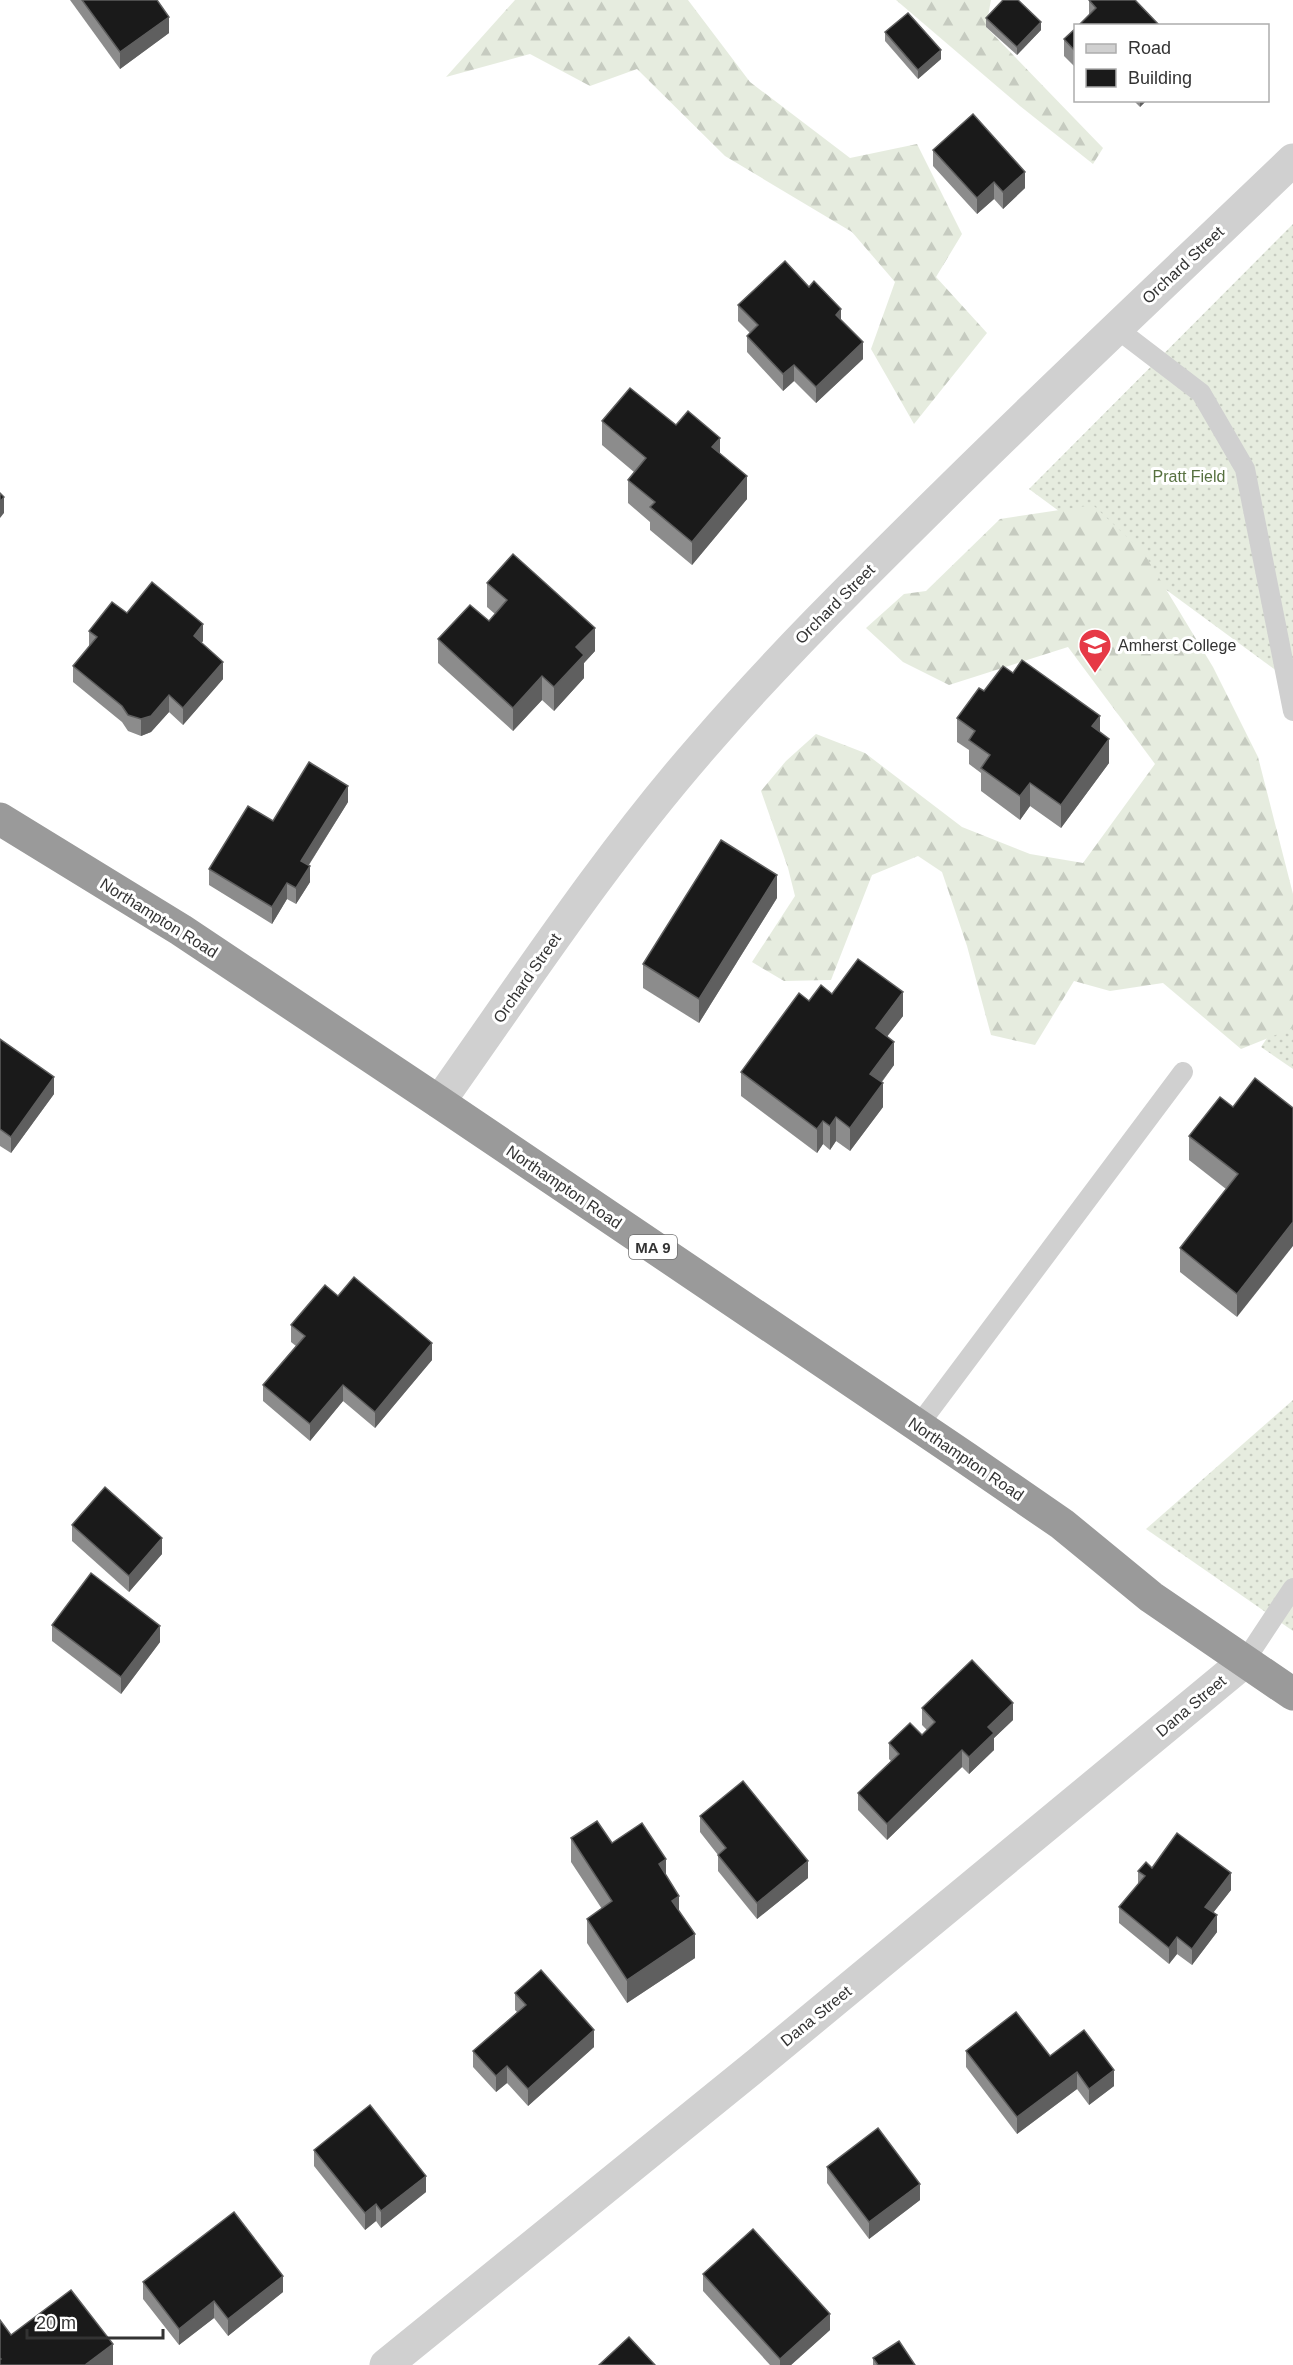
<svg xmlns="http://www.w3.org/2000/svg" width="1293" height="2365" font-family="Arial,sans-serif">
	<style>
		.grass { fill: url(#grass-dots) }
		.forest { fill: url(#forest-firs) }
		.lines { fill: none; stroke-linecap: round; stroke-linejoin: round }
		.lane { stroke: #d0d0d0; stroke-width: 20 }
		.street { stroke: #d0d0d0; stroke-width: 33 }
		.highway { stroke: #9a9a9a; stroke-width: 33 }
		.wall { fill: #8c8c8c }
		.shaded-wall { fill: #5f5f5f }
		.building { fill: #1a1a1a; stroke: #5f5f5f; stroke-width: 1.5 }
		.labels { text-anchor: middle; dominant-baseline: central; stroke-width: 6; stroke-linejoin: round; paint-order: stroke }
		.shield { fill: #fff; stroke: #707070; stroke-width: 1.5 }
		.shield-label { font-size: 15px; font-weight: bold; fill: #333 }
		.street-label { font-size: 16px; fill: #333; stroke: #fff }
		.park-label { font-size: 16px; fill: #56703f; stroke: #fff }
		.poi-label { font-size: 16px; fill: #333; stroke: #fff; text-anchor: start }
	</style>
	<defs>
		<pattern id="grass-dots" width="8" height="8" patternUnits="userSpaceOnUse" patternTransform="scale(1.5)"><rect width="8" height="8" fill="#e6ecdf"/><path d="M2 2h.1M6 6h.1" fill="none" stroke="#c6cbc0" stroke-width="1.8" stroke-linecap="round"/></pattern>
		<pattern id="forest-firs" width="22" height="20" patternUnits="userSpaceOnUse" patternTransform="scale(1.5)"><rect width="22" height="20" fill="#e6ecdf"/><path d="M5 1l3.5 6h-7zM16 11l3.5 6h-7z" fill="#c6cbc0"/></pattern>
	</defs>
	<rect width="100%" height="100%" fill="#fff"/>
	<g class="grass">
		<path d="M 1293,224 L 1293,683 L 1029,489 Z"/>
		<path d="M 1293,1000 L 1293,1069 L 1261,1047 Z"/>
		<path d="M 1293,1400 L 1293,1631 L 1146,1529 Z"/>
	</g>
	<g class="forest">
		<path d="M 515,0 L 688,0 L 750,82 L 850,158 L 917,144 L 962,234 L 936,277 L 987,333 L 914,424 L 871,349 L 895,282 L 852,232 L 725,156 L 637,69 L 590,86 L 530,54 L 446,77 Z"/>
		<path d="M 896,0 L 991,0 L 986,27 L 1103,148 L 1093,164 L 1020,106 Z"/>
		<path d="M 1093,505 L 1144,553 L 1213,667 L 1258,757 L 1293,894 L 1293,1028 L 1241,1049 L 1163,983 L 1110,991 L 1074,981 L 1035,1045 L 991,1035 L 967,946 L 942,872 L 918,856 L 872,875 L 831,980 L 784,981 L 752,962 L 795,896 L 788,868 L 761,791 L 786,761 L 816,734 L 865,753 L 962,827 L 1030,854 L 1083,863 L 1155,764 L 1068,647 L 949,685 L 903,662 L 866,628 L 904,594 L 926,591 L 1000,519 Z"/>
	</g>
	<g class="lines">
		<g class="lane">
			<path d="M 1116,328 L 1201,393 L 1245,469 L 1293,711"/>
			<path d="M 918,1426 L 1183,1072"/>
			<path d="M 1244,1662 L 1293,1588"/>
		</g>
		<g class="street">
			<path d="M 439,1102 C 524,982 605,858 702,747 C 776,661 857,581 937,502 C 1054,386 1174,274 1293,160"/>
			<path d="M 386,2365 L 760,2062 L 1244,1662"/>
		</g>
		<path class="highway" d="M 0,819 L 181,930 L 439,1102 L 966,1458 L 1062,1524 L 1151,1597 L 1293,1694"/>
	</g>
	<g class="wall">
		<path d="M 70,0 L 157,0 L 169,33 L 120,69 Z"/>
		<path d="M 1089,0 L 1160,26 L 1089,15 Z"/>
		<path d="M 986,18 L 1041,30 L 1017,55 L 986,27 Z"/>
		<path d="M 1076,28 L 1076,68 L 1064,56 L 1064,39 Z"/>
		<path d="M 885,32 L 941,59 L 918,79 L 885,41 Z"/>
		<path d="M 1133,100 L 1147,100 L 1140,107 Z"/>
		<path d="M 933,150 L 1025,188 L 1003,209 L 994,199 L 977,214 L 933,166 Z"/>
		<path d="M 738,305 L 841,320 L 863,359 L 816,403 L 794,381 L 783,391 L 747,352 L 747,336 L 750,333 L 738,321 Z"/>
		<path d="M 602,421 L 676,425 L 720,453 L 747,499 L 692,565 L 650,530 L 650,522 L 628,503 L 628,480 L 634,472 L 602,445 Z"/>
		<path d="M 487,583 L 595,651 L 584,663 L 584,678 L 554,711 L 542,700 L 513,731 L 438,663 L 438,639 L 489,621 L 495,614 L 487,607 Z"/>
		<path d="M 127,613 L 203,641 L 201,643 L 223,679 L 183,725 L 169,712 L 151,732 L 141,736 L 128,731 L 122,722 L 73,682 L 73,666 L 89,647 L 89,631 Z"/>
		<path d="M 984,691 L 1100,733 L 1109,763 L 1061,828 L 1030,806 L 1020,820 L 981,791 L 981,773 L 969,764 L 969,750 L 957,742 L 957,718 Z"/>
		<path d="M 348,802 L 309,865 L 310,882 L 296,904 L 287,899 L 272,924 L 209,885 L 209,869 L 273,821 Z"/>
		<path d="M 777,898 L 699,1023 L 643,988 L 643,964 Z"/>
		<path d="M 832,994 L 903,1016 L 887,1036 L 894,1065 L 882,1082 L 883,1107 L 850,1151 L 836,1141 L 830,1150 L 823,1144 L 817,1153 L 741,1096 L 741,1072 L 809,1001 Z"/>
		<path d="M 0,1039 L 54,1094 L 11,1153 L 0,1146 Z"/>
		<path d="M 1255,1078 L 1237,1317 L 1180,1272 L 1180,1248 L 1226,1189 L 1189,1160 L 1189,1136 L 1233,1107 Z"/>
		<path d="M 338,1296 L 432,1360 L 375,1428 L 343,1401 L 310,1441 L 263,1401 L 263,1385 L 296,1346 L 291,1342 L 291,1325 Z"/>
		<path d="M 72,1525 L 162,1554 L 129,1592 L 72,1541 Z"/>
		<path d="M 52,1625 L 160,1642 L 121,1694 L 52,1641 Z"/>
		<path d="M 922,1708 L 1013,1720 L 994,1738 L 994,1750 L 969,1774 L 962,1767 L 887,1840 L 858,1810 L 858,1793 L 891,1761 L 889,1759 L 889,1743 L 922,1735 L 927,1730 L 922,1725 Z"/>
		<path d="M 700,1816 L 808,1878 L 757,1919 L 718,1871 L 718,1855 L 700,1832 Z"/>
		<path d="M 571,1838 L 612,1843 L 666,1875 L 679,1911 L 695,1958 L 627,2003 L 587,1943 L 587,1919 L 602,1909 L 571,1862 Z"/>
		<path d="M 1152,1868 L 1231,1890 L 1213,1913 L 1217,1932 L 1192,1965 L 1177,1954 L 1169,1964 L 1119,1923 L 1119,1907 L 1138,1884 L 1138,1871 Z"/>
		<path d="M 515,1993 L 594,2047 L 528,2106 L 507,2083 L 496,2092 L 473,2067 L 473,2051 L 517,2012 L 515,2010 Z"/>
		<path d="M 966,2051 L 1050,2056 L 1114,2086 L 1089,2105 L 1077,2089 L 1017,2134 L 966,2067 Z"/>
		<path d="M 314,2150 L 426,2192 L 381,2228 L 376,2221 L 365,2230 L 314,2166 Z"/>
		<path d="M 827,2167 L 920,2200 L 869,2239 L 827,2183 Z"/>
		<path d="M 703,2274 L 830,2330 L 791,2365 L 770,2365 L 703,2291 Z"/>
		<path d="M 143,2282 L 283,2292 L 228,2336 L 214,2318 L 179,2345 L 143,2299 Z"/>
		<path d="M 873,2358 L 915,2365 L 873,2365 Z"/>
	</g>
	<g class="shaded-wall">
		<path d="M 169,17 L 169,33 L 120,69 L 120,52 Z"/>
		<path d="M 1041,22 L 1041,30 L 1017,55 L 1017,47 Z"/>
		<path d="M 941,50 L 941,59 L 918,79 L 918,70 Z"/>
		<path d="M 1140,100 L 1147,100 L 1140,107 Z"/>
		<path d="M 1025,172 L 1025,188 L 1003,209 L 1003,192 Z"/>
		<path d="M 994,182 L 994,199 L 977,214 L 977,198 Z"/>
		<path d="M 841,309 L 841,326 L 836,315 Z"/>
		<path d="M 863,342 L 863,359 L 816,403 L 816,387 Z"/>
		<path d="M 794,365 L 794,381 L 783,391 L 783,374 Z"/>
		<path d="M 720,438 L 720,461 L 712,447 Z"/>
		<path d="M 747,476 L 747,499 L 692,565 L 692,542 Z"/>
		<path d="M 4,497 L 4,513 L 0,518 L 0,502 Z"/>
		<path d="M 203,624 L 203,641 L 194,653 L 194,636 Z"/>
		<path d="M 595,628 L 595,651 L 584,663 L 584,678 L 554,711 L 554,687 L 576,647 Z"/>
		<path d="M 223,662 L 223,679 L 183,725 L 183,708 Z"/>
		<path d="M 542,676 L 542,700 L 513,731 L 513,708 Z"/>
		<path d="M 169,695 L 169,712 L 151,732 L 141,736 L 141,719 Z"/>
		<path d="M 1100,716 L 1100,740 L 1092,726 Z"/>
		<path d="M 1109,739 L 1109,763 L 1061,828 L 1061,805 Z"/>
		<path d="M 1030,783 L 1030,806 L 1020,820 L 1020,796 Z"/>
		<path d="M 348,786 L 348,802 L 301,877 L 301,861 Z"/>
		<path d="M 310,866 L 310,882 L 296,904 L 296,888 Z"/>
		<path d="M 777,875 L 777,898 L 699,1023 L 699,999 Z"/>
		<path d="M 287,883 L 287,899 L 272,924 L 272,907 Z"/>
		<path d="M 903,992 L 903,1016 L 876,1051 L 876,1028 Z"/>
		<path d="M 894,1042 L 894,1065 L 870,1097 L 870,1074 Z"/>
		<path d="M 54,1077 L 54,1094 L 11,1153 L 11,1137 Z"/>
		<path d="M 883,1083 L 883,1107 L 850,1151 L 850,1128 Z"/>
		<path d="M 836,1117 L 836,1141 L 830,1150 L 830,1126 Z"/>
		<path d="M 823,1121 L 823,1144 L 817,1153 L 817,1129 Z"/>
		<path d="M 1293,1222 L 1293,1246 L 1237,1317 L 1237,1294 Z"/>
		<path d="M 432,1343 L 432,1360 L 375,1428 L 375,1412 Z"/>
		<path d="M 343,1385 L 343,1401 L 310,1441 L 310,1424 Z"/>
		<path d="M 162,1538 L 162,1554 L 129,1592 L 129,1576 Z"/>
		<path d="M 160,1626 L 160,1642 L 121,1694 L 121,1677 Z"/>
		<path d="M 1013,1703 L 1013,1720 L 994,1738 L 994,1750 L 969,1774 L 969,1757 L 988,1727 Z"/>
		<path d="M 962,1750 L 962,1767 L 887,1840 L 887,1824 Z"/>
		<path d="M 666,1859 L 666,1883 L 659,1864 Z"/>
		<path d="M 808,1861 L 808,1878 L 757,1919 L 757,1903 Z"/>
		<path d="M 1231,1873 L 1231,1890 L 1205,1923 L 1205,1907 Z"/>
		<path d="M 679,1896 L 679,1920 L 672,1901 Z"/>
		<path d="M 1217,1915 L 1217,1932 L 1192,1965 L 1192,1949 Z"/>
		<path d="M 695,1934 L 695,1958 L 627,2003 L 627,1980 Z"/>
		<path d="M 1177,1937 L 1177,1954 L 1169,1964 L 1169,1948 Z"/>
		<path d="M 594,2030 L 594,2047 L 528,2106 L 528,2089 Z"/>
		<path d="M 507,2066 L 507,2083 L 496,2092 L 496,2076 Z"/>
		<path d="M 1114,2070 L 1114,2086 L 1089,2105 L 1089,2089 Z"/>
		<path d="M 1077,2072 L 1077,2089 L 1017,2134 L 1017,2117 Z"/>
		<path d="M 426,2176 L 426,2192 L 381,2228 L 381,2211 Z"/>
		<path d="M 920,2184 L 920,2200 L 869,2239 L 869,2222 Z"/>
		<path d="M 376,2204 L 376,2221 L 365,2230 L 365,2213 Z"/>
		<path d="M 283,2276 L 283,2292 L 228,2336 L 228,2319 Z"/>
		<path d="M 214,2301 L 214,2318 L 179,2345 L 179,2329 Z"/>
		<path d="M 830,2314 L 830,2330 L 791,2365 L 780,2365 L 780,2359 Z"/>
		<path d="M 113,2344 L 113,2365 L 85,2365 Z"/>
	</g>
	<g class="building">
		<path d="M 82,0 L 157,0 L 169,17 L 120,52 Z"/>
		<path d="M 1003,0 L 1018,0 L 1041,22 L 1017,47 L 986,18 Z"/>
		<path d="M 1089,0 L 1135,0 L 1160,26 L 1078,26 L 1096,8 Z"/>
		<path d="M 908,13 L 941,50 L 918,70 L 885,32 Z"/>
		<path d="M 1076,28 L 1076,52 L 1064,39 Z"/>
		<path d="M 973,114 L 1025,172 L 1003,192 L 994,182 L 977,198 L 933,150 Z"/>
		<path d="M 785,261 L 809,287 L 814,281 L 841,309 L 836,315 L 863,342 L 816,387 L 794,365 L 783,374 L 747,336 L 758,325 L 738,305 Z"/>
		<path d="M 630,388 L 676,425 L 688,411 L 720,438 L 712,447 L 747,476 L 692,542 L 650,507 L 655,502 L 628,480 L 646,458 L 602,421 Z"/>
		<path d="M 0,493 L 4,497 L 0,502 Z"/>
		<path d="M 513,554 L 595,628 L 576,647 L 584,655 L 554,687 L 542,676 L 513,708 L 438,639 L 470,605 L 489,621 L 507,600 L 487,583 Z"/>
		<path d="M 152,582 L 203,624 L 194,636 L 223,662 L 183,708 L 169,695 L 151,716 L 141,719 L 128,715 L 122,706 L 73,666 L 97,637 L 89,631 L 112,602 L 127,613 Z"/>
		<path d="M 1022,660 L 1100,716 L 1092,726 L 1109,739 L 1061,805 L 1030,783 L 1020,796 L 981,768 L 990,755 L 969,740 L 975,731 L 957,718 L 979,688 L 984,691 L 1003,666 L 1013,673 Z"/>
		<path d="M 309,762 L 348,786 L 301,861 L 310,866 L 296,888 L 287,883 L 272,907 L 209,869 L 248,806 L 273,821 Z"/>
		<path d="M 721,840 L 777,875 L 699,999 L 643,964 Z"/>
		<path d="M 858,959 L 903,992 L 876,1028 L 894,1042 L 870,1074 L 883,1083 L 850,1128 L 836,1117 L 830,1126 L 823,1121 L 817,1129 L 741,1072 L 799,993 L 809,1001 L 821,985 L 832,994 Z"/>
		<path d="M 0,1039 L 54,1077 L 11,1137 L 0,1129 Z"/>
		<path d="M 1255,1078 L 1293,1108 L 1293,1222 L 1237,1294 L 1180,1248 L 1238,1174 L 1189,1136 L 1220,1097 L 1233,1107 Z"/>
		<path d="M 354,1277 L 432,1343 L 375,1412 L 343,1385 L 310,1424 L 263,1385 L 305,1336 L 291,1325 L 325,1285 L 338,1296 Z"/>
		<path d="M 105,1487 L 162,1538 L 129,1576 L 72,1525 Z"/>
		<path d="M 91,1573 L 160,1626 L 121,1677 L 52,1625 Z"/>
		<path d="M 972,1660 L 1013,1703 L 988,1727 L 994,1733 L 969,1757 L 962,1750 L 887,1824 L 858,1793 L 899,1754 L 889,1743 L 910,1723 L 922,1735 L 935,1722 L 922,1708 Z"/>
		<path d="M 743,1781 L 808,1861 L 757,1903 L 718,1855 L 726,1848 L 700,1816 Z"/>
		<path d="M 597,1821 L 612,1843 L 642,1823 L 666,1859 L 659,1864 L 679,1896 L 672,1901 L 695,1934 L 627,1980 L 587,1919 L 612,1901 L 571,1838 Z"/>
		<path d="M 1177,1833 L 1231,1873 L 1205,1907 L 1217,1915 L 1192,1949 L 1177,1937 L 1169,1948 L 1119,1907 L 1145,1876 L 1138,1871 L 1146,1862 L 1152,1868 Z"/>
		<path d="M 541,1970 L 594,2030 L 528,2089 L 507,2066 L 496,2076 L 473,2051 L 526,2005 L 515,1993 Z"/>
		<path d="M 1016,2012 L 1050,2056 L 1084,2030 L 1114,2070 L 1089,2089 L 1077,2072 L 1017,2117 L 966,2051 Z"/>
		<path d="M 370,2105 L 426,2176 L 381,2211 L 376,2204 L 365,2213 L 314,2150 Z"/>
		<path d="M 878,2128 L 920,2184 L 869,2222 L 827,2167 Z"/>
		<path d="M 234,2212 L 283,2276 L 228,2319 L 214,2301 L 179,2329 L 143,2282 Z"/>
		<path d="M 753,2229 L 830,2314 L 780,2359 L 703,2274 Z"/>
		<path d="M 71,2290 L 113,2344 L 85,2365 L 0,2365 L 0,2360 L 1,2359 L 0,2358 L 0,2320 L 11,2335 Z"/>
		<path d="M 629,2337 L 655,2365 L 599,2365 Z"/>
		<path d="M 899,2341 L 915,2365 L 878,2365 L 873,2358 Z"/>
	</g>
	<defs>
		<g id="university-pin" transform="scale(1.725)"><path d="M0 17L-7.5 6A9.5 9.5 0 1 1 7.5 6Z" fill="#e63946" stroke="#fff"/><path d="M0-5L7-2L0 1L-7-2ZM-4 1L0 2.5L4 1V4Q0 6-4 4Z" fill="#fff"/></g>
	</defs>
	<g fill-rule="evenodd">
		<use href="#university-pin" x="1095" y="645"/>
	</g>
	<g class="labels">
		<rect class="shield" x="629" y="1235" width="48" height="24" rx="4.5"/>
		<g class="shield-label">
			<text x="653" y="1247">MA 9</text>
		</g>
		<g class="street-label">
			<text transform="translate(1183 265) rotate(-43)">Orchard Street</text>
			<text transform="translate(835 604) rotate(-45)">Orchard Street</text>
			<text transform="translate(159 918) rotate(32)">Northampton Road</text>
			<text transform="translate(527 978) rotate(-55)">Orchard Street</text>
			<text transform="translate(564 1187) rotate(34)">Northampton Road</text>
			<text transform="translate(966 1459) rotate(34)">Northampton Road</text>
			<text transform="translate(1191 1706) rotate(-40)">Dana Street</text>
			<text transform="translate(816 2016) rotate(-39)">Dana Street</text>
		</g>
		<g class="park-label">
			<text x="1189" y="476">Pratt Field</text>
		</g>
		<g class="poi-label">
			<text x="1118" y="645">Amherst College</text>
		</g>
	</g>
	<rect x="1074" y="24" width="195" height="78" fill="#ffffff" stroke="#adadad" stroke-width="1.5"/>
	<rect x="1086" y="44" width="30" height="9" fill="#d0d0d0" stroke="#adadad" stroke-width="1.5"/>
	<text x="1128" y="54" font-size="18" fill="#333333">Road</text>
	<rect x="1086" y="69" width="30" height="18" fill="#1a1a1a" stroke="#adadad" stroke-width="1.5"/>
	<text x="1128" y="84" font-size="18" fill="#333333">Building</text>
	<path d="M27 2329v9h136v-9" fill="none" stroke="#333333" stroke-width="3"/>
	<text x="36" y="2329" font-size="18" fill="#333333" stroke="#ffffff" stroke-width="4.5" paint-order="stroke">20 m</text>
</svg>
